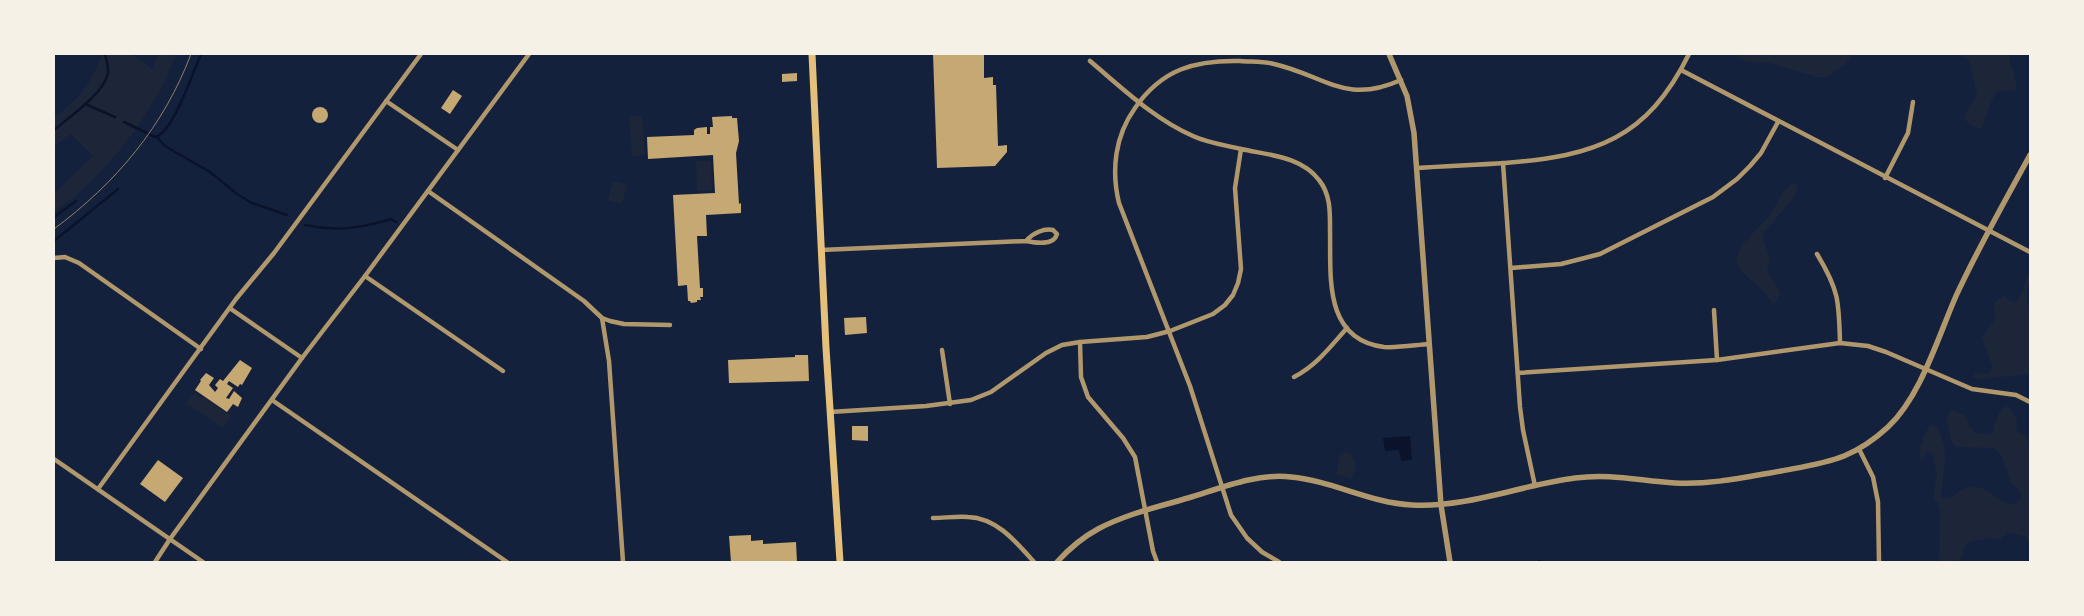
<svg xmlns="http://www.w3.org/2000/svg" width="2084" height="616" font-family="'Nunito Sans',sans-serif">
	<style>
		.green { fill: #1d2539 }
		.water { fill: #0b132b }
		.lines { fill: none; stroke-linecap: round; stroke-linejoin: round }
		.stream { stroke: #0b132b; stroke-width: 2.5 }
		.building { fill: #c6a872 }
		.minor { stroke: #b1986c; stroke-width: 4.5 }
		.tertiary { stroke: #b1986c; stroke-width: 5.5 }
		.primary { stroke: #e5c07b; stroke-width: 7 }
		.tram { stroke: #918062; stroke-width: 1 }
	</style>
	<rect width="100%" height="100%" fill="#14213d"/>
	<g class="green">
		<path d="M 102,54 L 131,54 L 152,69 L 159,54 L 176,54 C 156,111 104,178 54,212 L 54,194 L 93,156 L 71,134 L 54,146 L 54,117 C 77,102 94,80 102,54 Z"/>
		<path d="M 1735,54 L 1855,54 L 1845,64 L 1827,77 L 1817,77 L 1770,63 L 1744,61 Z"/>
		<path d="M 1954,54 L 2012,54 L 2009,57 L 2017,87 L 2014,91 C 2009,91 2002,91 1997,92 C 1993,94 1984,122 1981,129 C 1973,126 1967,125 1964,117 L 1977,94 L 1970,63 L 1966,58 Z"/>
		<path d="M 629,116 L 642,116 L 645,155 L 632,156 Z"/>
		<path d="M 696,161 L 711,161 L 712,190 L 697,191 Z"/>
		<path d="M 613,181 L 627,185 L 622,204 L 608,200 Z"/>
		<path d="M 1797,183 L 1798,188 L 1794,197 L 1763,234 L 1763,239 L 1770,257 L 1767,272 L 1781,293 L 1773,306 C 1763,282 1743,281 1736,260 L 1741,246 L 1770,215 L 1783,192 L 1791,184 Z"/>
		<path d="M 2030,271 C 2031,283 2025,295 2027,305 L 2030,306 L 2030,374 L 1980,379 L 1972,377 L 1975,373 L 1988,374 L 1993,369 L 1982,338 L 1995,319 L 1994,303 L 2004,295 L 2010,301 L 2017,303 Z"/>
		<path d="M 194,393 L 201,398 L 203,396 L 231,416 L 223,428 L 186,403 Z"/>
		<path d="M 2009,406 L 2017,420 L 2016,430 L 2027,438 L 2030,446 L 2030,548 L 2027,537 L 2007,532 L 2000,540 L 1990,538 L 1969,542 L 1963,550 L 1963,556 L 1956,562 L 1939,562 L 1940,511 L 1937,501 L 1933,498 L 1937,474 L 1932,453 L 1927,452 L 1921,460 C 1917,448 1924,437 1929,426 L 1934,425 C 1952,442 1943,475 1941,497 L 1950,499 C 1986,462 2000,522 2021,499 L 2021,493 L 2010,481 L 2002,456 L 1994,448 L 1956,447 L 1952,442 L 1946,418 L 1952,409 L 1966,416 C 1969,431 1977,437 1993,433 C 1996,423 1997,407 2009,406 Z"/>
		<path d="M 1345,452 L 1351,454 L 1356,463 L 1352,479 L 1336,474 L 1340,456 Z"/>
	</g>
	<path class="water" d="M 1410,436 L 1412,460 L 1401,461 L 1399,450 L 1385,451 L 1383,438 Z"/>
	<g class="lines">
		<g class="stream">
			<path d="M 85,104 L 115,117"/>
			<path d="M 124,122 L 155,137 C 173,133 193,72 201,54"/>
			<path d="M 54,130 C 69,117 104,94 108,73 C 109,67 106,60 105,54"/>
			<path d="M 157,137 L 165,146 L 210,172 L 237,194 L 252,203 L 287,215"/>
			<path d="M 54,217 L 76,201"/>
			<path d="M 305,225 C 336,232 362,228 391,219 L 396,222"/>
			<path d="M 54,241 L 118,189"/>
			<path d="M 1539,561 L 1539,562"/>
		</g>
	</g>
	<g class="building">
		<path d="M 933,54 L 984,54 L 984,78 L 993,77 L 993,85 L 996,85 L 998,146 L 1007,145 L 1007,152 L 995,166 L 937,168 Z"/>
		<path d="M 797,73 L 797,81 L 782,82 L 782,74 Z"/>
		<path d="M 453,90 L 462,96 L 450,114 L 441,108 Z"/>
		<circle cx="320" cy="115" r="8"/>
		<path d="M 732,116 L 732,118 L 737,118 L 739,141 L 736,153 L 739,204 L 741,203 L 741,213 L 706,215 L 707,236 L 697,236 L 700,288 L 703,288 L 703,297 L 700,297 L 701,300 L 697,300 L 697,302 L 691,303 L 690,301 L 688,301 L 687,285 L 678,286 L 673,195 L 715,193 L 713,155 L 648,159 L 647,137 L 694,135 L 694,130 L 697,128 L 707,127 L 707,134 L 710,134 L 710,127 L 713,127 L 712,117 Z"/>
		<path d="M 866,317 L 867,333 L 845,335 L 844,318 Z"/>
		<path d="M 795,355 L 808,355 L 809,381 L 729,383 L 728,360 L 795,357 Z"/>
		<path d="M 240,360 L 252,368 L 242,385 L 240,384 L 238,387 L 229,381 L 227,384 L 233,388 L 226,398 L 229,399 L 234,391 L 242,398 L 238,407 L 233,404 L 227,412 L 195,390 L 201,381 L 200,380 L 206,373 L 214,378 L 209,385 L 215,392 L 218,388 L 215,385 L 220,379 L 223,381 Z"/>
		<path d="M 852,426 L 868,426 L 868,441 L 852,440 Z"/>
		<path d="M 158,460 L 183,478 L 165,502 L 140,484 Z"/>
		<path d="M 751,535 L 751,541 L 763,540 L 763,544 L 796,542 L 797,562 L 731,562 L 729,536 Z"/>
	</g>
	<g class="lines">
		<g class="minor">
			<path d="M 1090,61 C 1122,88 1154,119 1193,136 C 1208,143 1225,145 1241,149 C 1268,155 1301,156 1319,180 C 1331,195 1330,213 1330,231 C 1331,276 1323,339 1384,347 C 1399,348 1415,345 1429,344"/>
			<path d="M 1681,70 L 2030,252"/>
			<path d="M 386,101 L 458,150"/>
			<path d="M 1503,163 L 1520,407 L 1523,430 L 1535,486"/>
			<path d="M 1417,168 C 1446,166 1476,165 1505,163 C 1595,156 1647,139 1689,54"/>
			<path d="M 1885,178 L 1908,133 L 1913,102"/>
			<path d="M 428,191 L 584,301 L 602,318 L 610,321 L 624,324 L 670,325"/>
			<path d="M 821,250 L 1026,241 C 1036,243 1054,246 1057,234 L 1053,230 C 1044,228 1033,233 1026,241"/>
			<path d="M 1817,254 C 1839,290 1839,302 1840,343"/>
			<path d="M 54,258 L 65,257 L 79,263 L 201,349"/>
			<path d="M 1511,268 L 1561,264 L 1600,254 L 1713,197 L 1737,179 L 1750,166 L 1761,153 L 1778,122"/>
			<path d="M 365,276 L 503,371"/>
			<path d="M 231,309 L 302,358"/>
			<path d="M 1714,310 L 1717,360"/>
			<path d="M 602,318 L 609,361 L 623,562"/>
			<path d="M 1080,342 L 1081,377 L 1088,397 L 1123,438 L 1135,457 L 1153,551 L 1157,562"/>
			<path d="M 942,350 L 950,404"/>
			<path d="M 1518,373 L 1717,360 L 1840,343 L 1868,346 L 1886,352 L 1972,389 L 2016,395 L 2030,402"/>
			<path d="M 1294,377 C 1317,365 1330,347 1347,328"/>
			<path d="M 272,400 L 507,562"/>
			<path d="M 830,412 L 926,406 L 971,400 L 991,392 L 1046,353 L 1062,345 L 1080,342 L 1147,337 L 1170,331 L 1213,314 L 1225,305 L 1233,295 L 1238,283 L 1241,269 L 1235,188 L 1241,149"/>
			<path d="M 1859,449 L 1873,477 L 1878,502 L 1879,562"/>
			<path d="M 54,459 L 203,562"/>
			<path d="M 98,489 L 236,299 L 274,253 L 421,54"/>
			<path d="M 933,518 C 944,518 957,516 968,517 C 997,518 1016,542 1034,562"/>
			<path d="M 155,562 L 170,539 L 302,358 L 365,276 L 529,54"/>
			<path d="M 1279,562 L 1262,552 L 1247,538 L 1231,515 L 1190,386 L 1119,203 C 1111,170 1115,136 1135,108 C 1162,69 1195,60 1240,61 C 1251,62 1263,61 1274,64 C 1326,76 1345,105 1401,80"/>
		</g>
		<g class="tertiary">
			<path d="M 1389,54 L 1407,96 L 1414,133 L 1441,505 L 1450,562"/>
			<path d="M 1057,562 C 1069,549 1083,537 1098,529 C 1126,514 1158,507 1188,498 C 1221,488 1256,473 1291,477 C 1333,481 1370,503 1412,505 C 1468,508 1520,485 1575,478 C 1611,473 1640,481 1675,483 C 1711,485 1746,477 1781,471 C 1802,467 1824,464 1844,456 C 1861,449 1875,439 1888,427 C 1921,396 1938,337 1956,296 C 1978,248 2005,201 2030,155"/>
		</g>
		<path class="primary" d="M 812,54 L 826,348 L 840,562"/>
		<path class="tram" d="M 54,229 C 116,183 164,126 191,54"/>
	</g>
	<rect width="2084" height="616" fill="none" stroke="#f6f1e7" stroke-width="110"/>
</svg>
